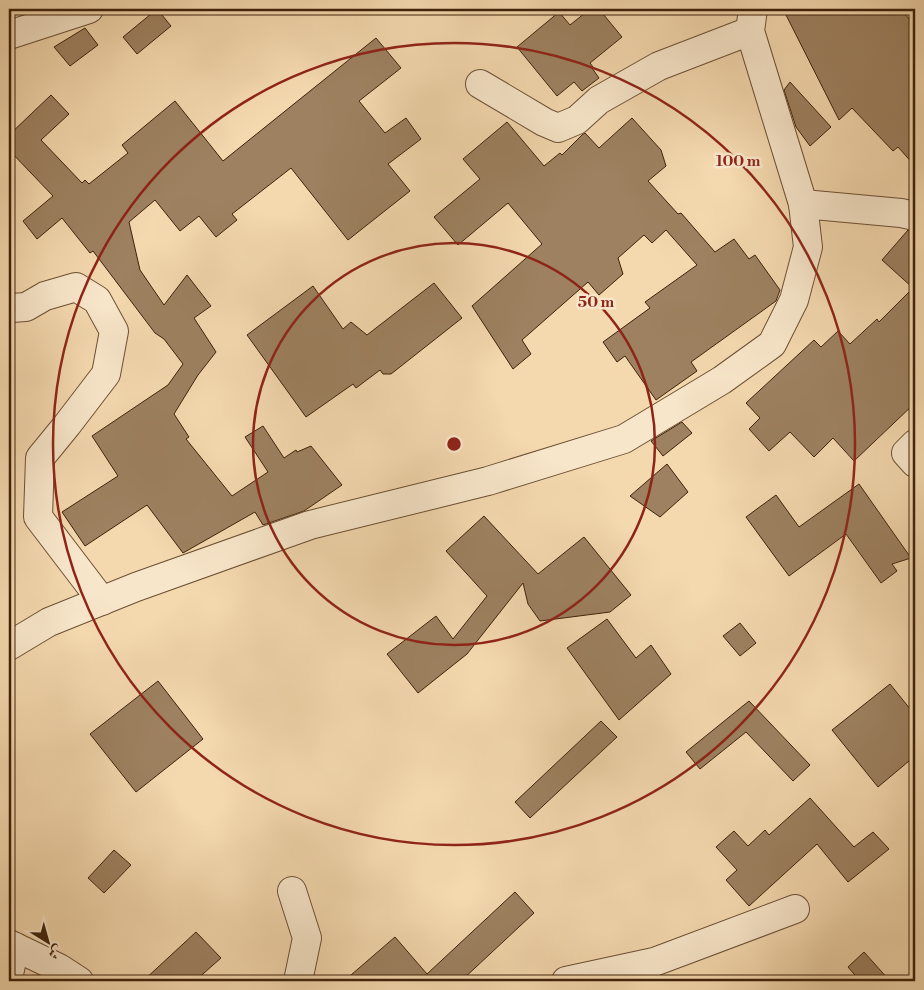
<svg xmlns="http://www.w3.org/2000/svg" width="924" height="990" font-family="'Libre Bodoni',Amiri,serif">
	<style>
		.building { fill: #9d8160; stroke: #3e220b }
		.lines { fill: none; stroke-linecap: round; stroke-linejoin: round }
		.minor-casing { stroke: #6c5034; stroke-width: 30 }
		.minor { stroke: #f8e6ca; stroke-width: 28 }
		.ring { fill: none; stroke: #8f2418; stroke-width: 2.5 }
		.centre { fill: #8f2418; stroke: #f8e6ca; stroke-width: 2.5 }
		.ring-label { font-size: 15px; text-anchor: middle; font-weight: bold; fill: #8f2418; stroke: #f8e6ca; stroke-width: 5; stroke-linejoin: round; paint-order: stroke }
	</style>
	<rect width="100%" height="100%" fill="#f4d8ae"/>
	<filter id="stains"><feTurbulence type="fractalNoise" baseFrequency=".004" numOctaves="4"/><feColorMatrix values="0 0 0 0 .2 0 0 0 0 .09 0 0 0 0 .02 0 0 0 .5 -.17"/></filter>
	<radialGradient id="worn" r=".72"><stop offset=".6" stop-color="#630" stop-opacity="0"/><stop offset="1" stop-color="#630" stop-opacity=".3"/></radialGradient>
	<g class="building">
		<path d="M 157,9 L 171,26 L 137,54 L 123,37 Z"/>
		<path d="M 590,9 L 599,9 L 622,37 L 590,63 L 593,67 L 592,68 L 599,78 L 582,91 L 574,82 L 557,96 L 517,47 L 559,12 L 570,25 Z"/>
		<path d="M 783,9 L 874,9 L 879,14 L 889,9 L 900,9 L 915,25 L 915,166 L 898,147 L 893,151 L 852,108 L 839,120 Z"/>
		<path d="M 85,28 L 98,45 L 70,66 L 54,47 Z"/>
		<path d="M 376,38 L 401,68 L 359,101 L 385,133 L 406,118 L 421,139 L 388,164 L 410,191 L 348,240 L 291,168 L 232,214 L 237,220 L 216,237 L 199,216 L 180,231 L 155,200 L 129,222 L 140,270 L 164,305 L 187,275 L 211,306 L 194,318 L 216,352 L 198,375 L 174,414 L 189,437 L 186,439 L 232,496 L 268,472 L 245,437 L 263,426 L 284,458 L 296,450 L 297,452 L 311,446 L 342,485 L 304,511 L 263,525 L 255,512 L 183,553 L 147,505 L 85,546 L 62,512 L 118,476 L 92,436 L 168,385 L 183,364 L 164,339 L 155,333 L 93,251 L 90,253 L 62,218 L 37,239 L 23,221 L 53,196 L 9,150 L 9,135 L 51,95 L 69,114 L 41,140 L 82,183 L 85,180 L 89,184 L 128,153 L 122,145 L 175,101 L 223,161 Z"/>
		<path d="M 790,82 L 831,127 L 810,146 L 796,127 L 784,90 Z"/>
		<path d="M 632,118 L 661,150 L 666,166 L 648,181 L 678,214 L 681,213 L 715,252 L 734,239 L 749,259 L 755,255 L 780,290 L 776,301 L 691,362 L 697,371 L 656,400 L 625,356 L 617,362 L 603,342 L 650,308 L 645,302 L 697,265 L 666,230 L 652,243 L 644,235 L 618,258 L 623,274 L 599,295 L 588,282 L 522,340 L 531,354 L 513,369 L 472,306 L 542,244 L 508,203 L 458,245 L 434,217 L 480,179 L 463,159 L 507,122 L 544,166 L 560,153 L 562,155 L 582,135 L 585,133 L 599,148 Z"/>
		<path d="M 908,230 L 915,231 L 915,403 L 854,461 L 833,438 L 814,457 L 790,432 L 769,451 L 749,429 L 760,418 L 746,403 L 814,340 L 821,347 L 838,331 L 850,344 L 877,319 L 879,322 L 913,288 L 882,260 Z"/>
		<path d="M 434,283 L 462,318 L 391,374 L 383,374 L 380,370 L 356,388 L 353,384 L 306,417 L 247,335 L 313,286 L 343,329 L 351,322 L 367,335 Z"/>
		<path d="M 682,422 L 692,433 L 663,456 L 651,441 Z"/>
		<path d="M 667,464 L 688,492 L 660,517 L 630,496 Z"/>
		<path d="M 859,484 L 911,558 L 892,564 L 897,571 L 881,583 L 846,534 L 789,576 L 746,517 L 776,495 L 799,527 Z"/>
		<path d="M 484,516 L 538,574 L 584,537 L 631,595 L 610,612 L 540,621 L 528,604 L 523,583 L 467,654 L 418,693 L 387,654 L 436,616 L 453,639 L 487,596 L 446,551 Z"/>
		<path d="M 607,619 L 636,658 L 651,645 L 671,674 L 619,720 L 567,648 Z"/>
		<path d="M 740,623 L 756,643 L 740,656 L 723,636 Z"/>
		<path d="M 158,681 L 203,739 L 136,792 L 90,734 Z"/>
		<path d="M 890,684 L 915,715 L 915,756 L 878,787 L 832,730 Z"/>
		<path d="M 749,701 L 810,765 L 793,781 L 746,732 L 700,769 L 686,752 Z"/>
		<path d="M 601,721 L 617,737 L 530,818 L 515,802 Z"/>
		<path d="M 810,798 L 854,847 L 873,832 L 889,849 L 848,882 L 817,844 L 749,906 L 726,880 L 737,870 L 716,847 L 734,831 L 748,846 L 765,830 L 769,835 Z"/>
		<path d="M 114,850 L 131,865 L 104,893 L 88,878 Z"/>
		<path d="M 515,892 L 534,913 L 461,981 L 344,981 L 395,937 L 427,974 Z"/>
		<path d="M 196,932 L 221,958 L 195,981 L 143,981 Z"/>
		<path d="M 864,952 L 890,981 L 860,981 L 848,967 Z"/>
	</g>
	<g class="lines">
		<g class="minor-casing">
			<g id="minor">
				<path d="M 9,35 L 89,9"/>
				<path d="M 480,84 L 544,122 L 558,128 L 577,120 L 599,100 L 659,66 L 750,31"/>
				<path d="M 803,204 L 901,213 L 915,216"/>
				<path d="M 9,307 L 11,308 L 26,307 L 45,296 L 76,287 L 97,300 L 114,331 L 106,374 L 67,425 L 40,458 L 38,517 L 102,601"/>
				<path d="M 915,444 L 906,453 L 915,463"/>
				<path d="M 9,646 L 49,622 L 136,587 L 310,525 L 488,481 L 624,439 L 722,380 L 772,344 L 794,300 L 808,247 L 803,204 L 750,31 L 753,9"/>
				<path d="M 292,891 L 307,938 L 298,981"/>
				<path d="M 9,944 L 59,968 L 79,981"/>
				<path d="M 9,974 L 15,947"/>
				<path d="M 566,981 L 654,962 L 795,909"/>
			</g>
		</g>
		<use href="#minor" class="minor"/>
	</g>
	<g class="ring">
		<circle cx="454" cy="444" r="201"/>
		<circle cx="454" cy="444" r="401"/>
	</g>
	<circle cx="454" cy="444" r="8" class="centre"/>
	<g class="ring-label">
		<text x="738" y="166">100 m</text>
		<text x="596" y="307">50 m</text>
	</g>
	<rect width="924" height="990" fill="none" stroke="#f4d8ae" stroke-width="30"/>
	<rect x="10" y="10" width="904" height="970" fill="none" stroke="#3e220b" stroke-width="2.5"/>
	<rect x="15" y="15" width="894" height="960" fill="none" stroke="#3e220b"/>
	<g transform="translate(48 942) rotate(143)" stroke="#f8e6ca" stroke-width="4" paint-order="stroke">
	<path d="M0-4L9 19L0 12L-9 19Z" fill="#3e220b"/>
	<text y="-8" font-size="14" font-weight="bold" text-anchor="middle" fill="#3e220b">ش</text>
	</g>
	<rect width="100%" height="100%" filter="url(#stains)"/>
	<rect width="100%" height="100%" fill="url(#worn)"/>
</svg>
